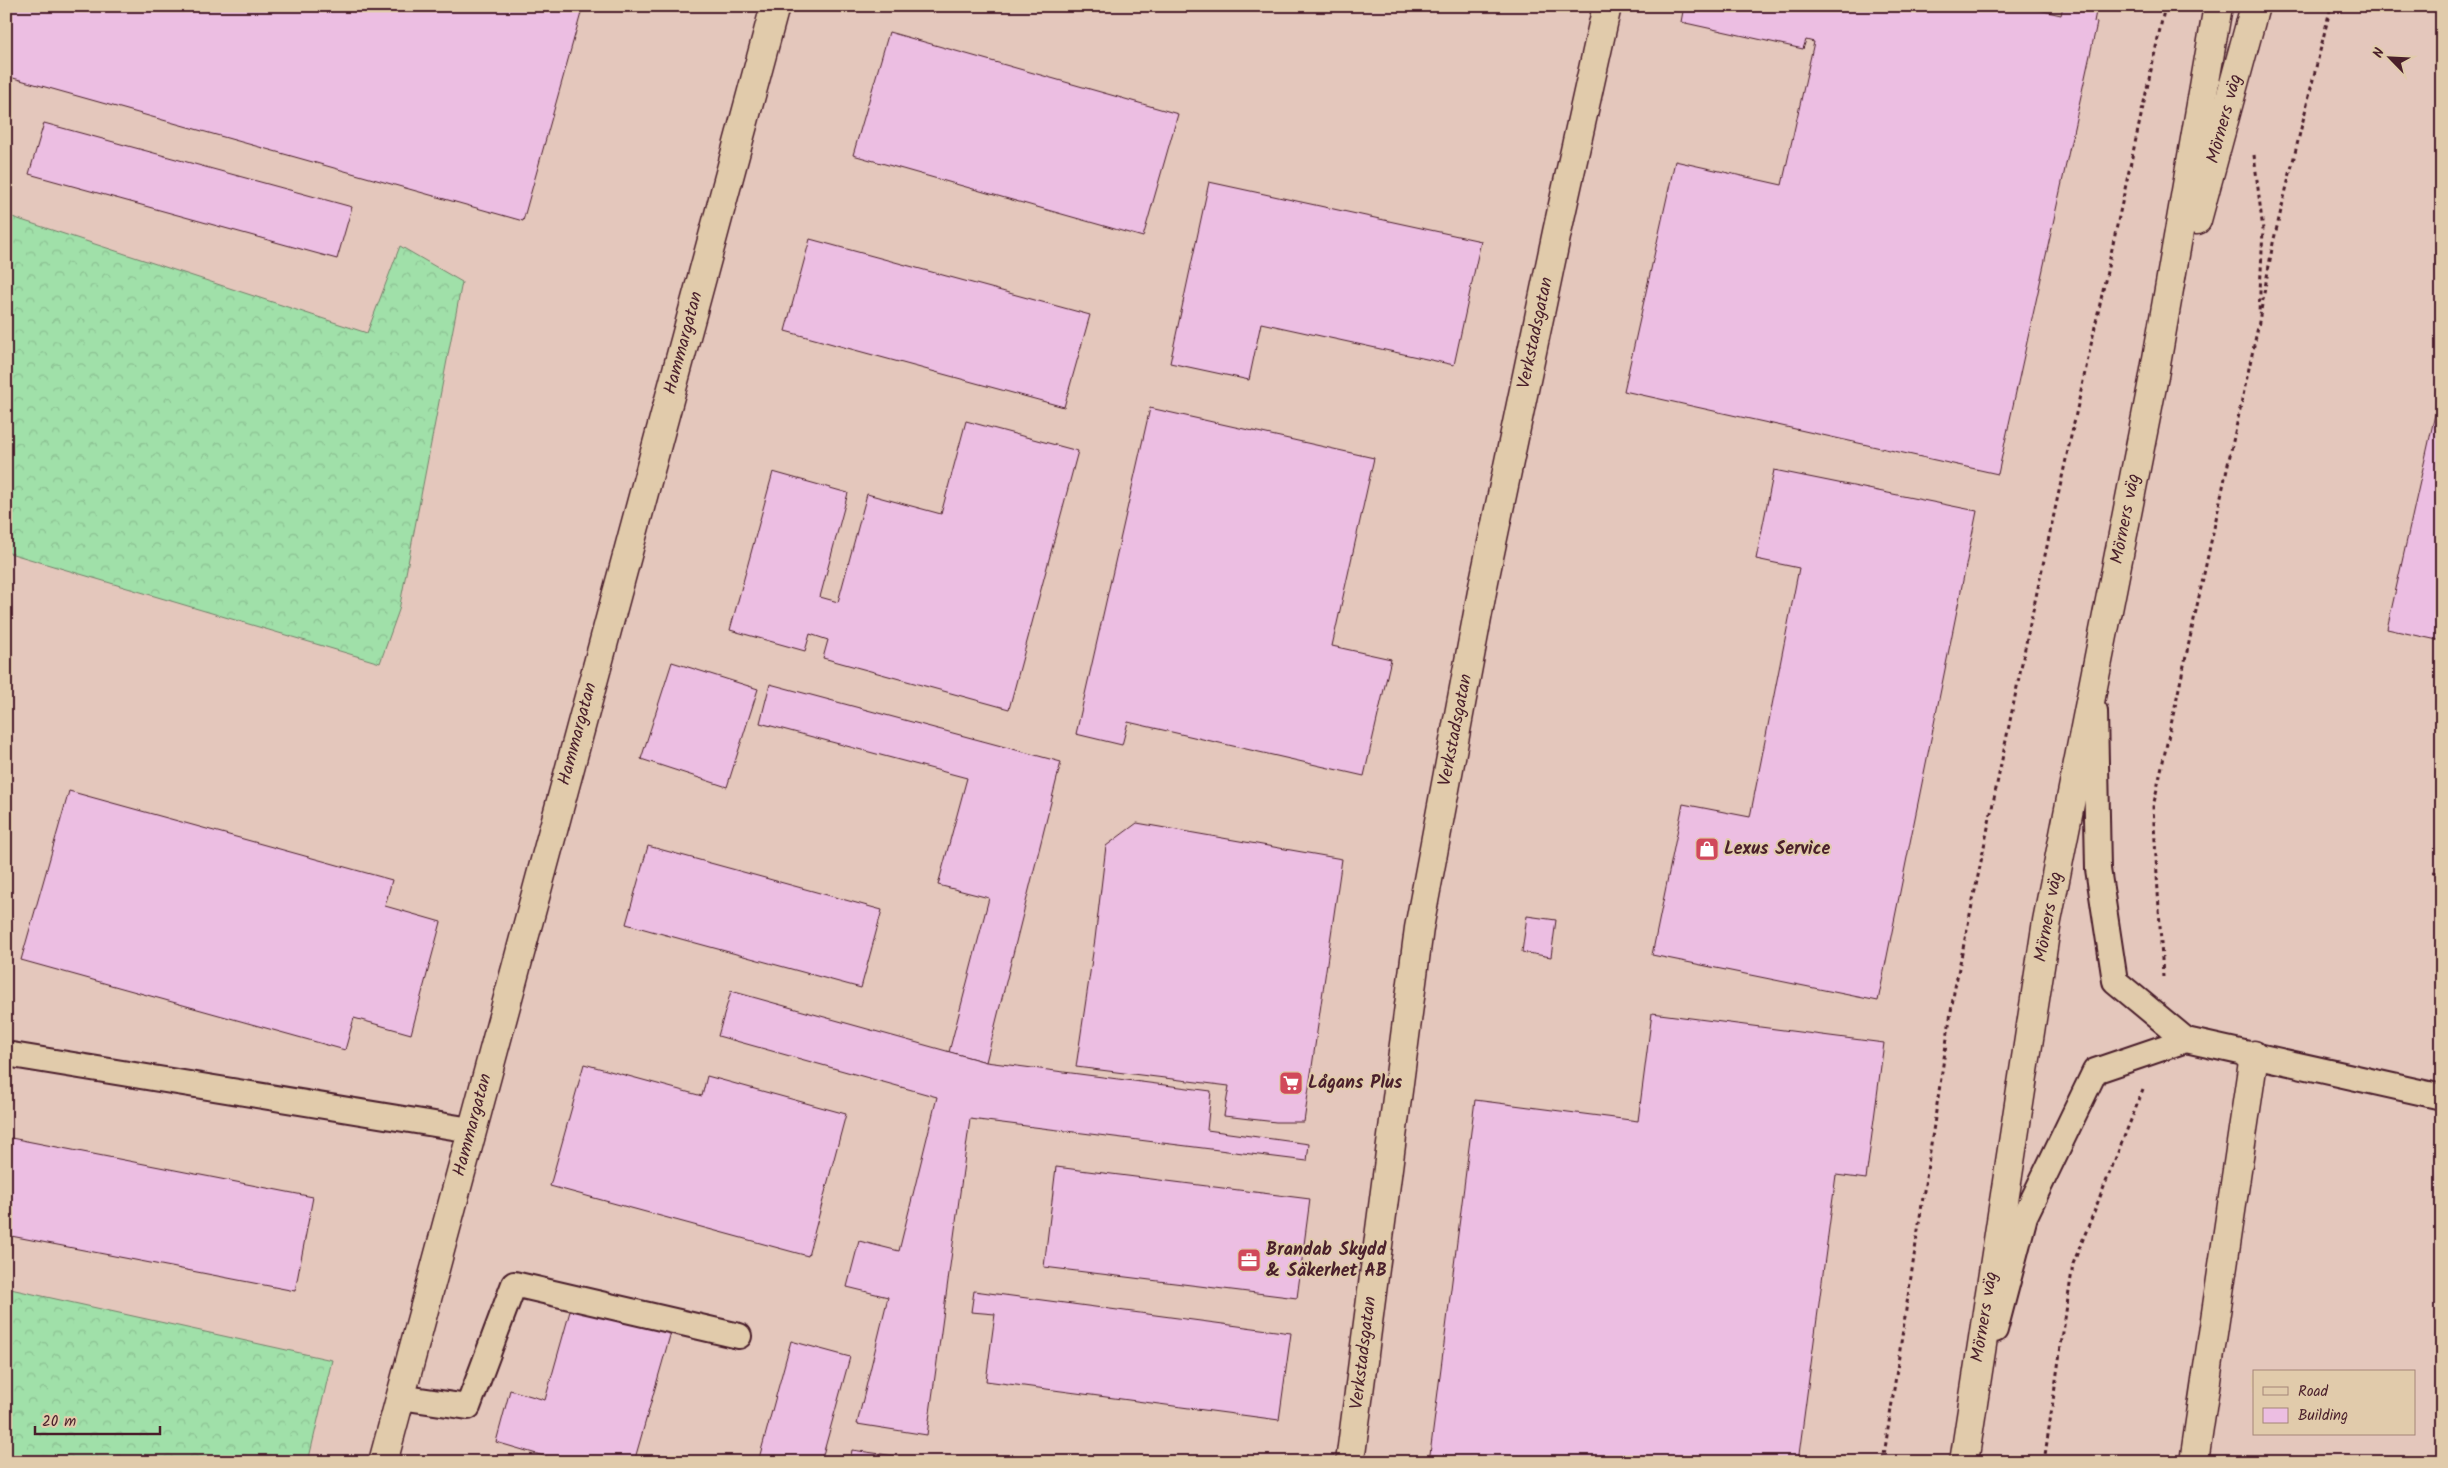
<svg xmlns="http://www.w3.org/2000/svg" width="2448" height="1468" font-family="Kalam,sans-serif">
	<style>
		.built { fill: #e4c7bc; fill-rule: evenodd }
		.forest { fill: url(#forest-crowns); stroke: #75806a }
		.building { fill: #ecbee2; stroke: #4a1f2b }
		.lines { fill: none; stroke-linecap: round; stroke-linejoin: round }
		.service-casing { stroke: #4a1f2b; stroke-width: 28 }
		.minor-casing { stroke: #4a1f2b; stroke-width: 31 }
		.secondary-casing { stroke: #4a1f2b; stroke-width: 31 }
		.path { stroke: #4a1f2b; stroke-width: 3; stroke-dasharray: 4 4; stroke-linecap: butt }
		.service { stroke: #e1cbab; stroke-width: 24 }
		.minor { stroke: #e1cbab; stroke-width: 28 }
		.secondary { stroke: #e1cbab; stroke-width: 28 }
		.labels { text-anchor: middle; dominant-baseline: central; stroke-width: 4; stroke-linejoin: round; paint-order: stroke }
		.street-label { font-size: 18px; fill: #4a1f2b; stroke: #e1cbab }
		.poi-label { font-size: 18px; font-weight: bold; fill: #4a1f2b; stroke: #e1cbab; text-anchor: start }
	</style>
	<defs>
		<pattern id="forest-crowns" width="20" height="18" patternUnits="userSpaceOnUse" patternTransform="scale(1.25)"><rect width="20" height="18" fill="#a0e0a9"/><path d="M2 6a3 3 0 1 1 6 0M12 15a3 3 0 1 1 6 0" fill="none" stroke="#8bc092"/></pattern>
	</defs>
	<rect width="100%" height="100%" fill="#e1cbab"/>
	<filter id="ink" filterUnits="userSpaceOnUse"><feTurbulence type="fractalNoise" baseFrequency=".02" numOctaves="2"/><feDisplacementMap in="SourceGraphic" scale="10" xChannelSelector="R" yChannelSelector="G"/><feConvolveMatrix kernelMatrix="1 2 1 2 8 2 1 2 1" color-interpolation-filters="sRGB"/></filter>
	<g filter="url(#ink)">
		<path class="built" d="M 6,6 L 2442,6 L 2442,1462 L 6,1462 ZM 2254,1372 L 2414,1372 L 2414,1434 L 2254,1434 Z"/>
		<g class="forest">
			<path d="M 6,215 L 367,333 L 400,246 L 462,282 L 399,610 L 380,663 L 6,552 Z"/>
			<path d="M 6,1288 L 332,1360 L 308,1462 L 6,1462 Z"/>
		</g>
		<g class="building">
			<path d="M 6,6 L 583,6 L 523,221 L 6,76 Z"/>
			<path d="M 1684,6 L 2021,6 L 2061,15 L 2063,6 L 2097,6 L 2094,22 L 2097,23 L 1998,474 L 1624,391 L 1675,161 L 1782,185 L 1814,42 L 1806,40 L 1803,49 L 1681,22 Z"/>
			<path d="M 889,32 L 1178,114 L 1143,237 L 853,155 Z"/>
			<path d="M 44,123 L 352,207 L 337,259 L 29,174 Z"/>
			<path d="M 1209,182 L 1481,241 L 1454,365 L 1261,323 L 1249,380 L 1170,363 Z"/>
			<path d="M 810,239 L 1090,315 L 1064,407 L 785,331 Z"/>
			<path d="M 2442,383 L 2442,641 L 2387,629 Z"/>
			<path d="M 1150,408 L 1374,458 L 1332,646 L 1391,659 L 1364,776 L 1128,722 L 1122,745 L 1076,734 Z"/>
			<path d="M 966,421 L 1078,451 L 1009,709 L 823,658 L 828,640 L 810,634 L 805,651 L 730,630 L 773,472 L 848,493 L 820,597 L 838,602 L 867,494 L 941,514 Z"/>
			<path d="M 1774,470 L 1977,511 L 1878,1001 L 1652,955 L 1683,804 L 1750,817 L 1799,568 L 1756,559 Z"/>
			<path d="M 672,662 L 758,689 L 727,787 L 641,759 Z"/>
			<path d="M 770,684 L 1061,762 L 986,1062 L 949,1052 L 989,898 L 938,885 L 967,778 L 760,723 Z"/>
			<path d="M 69,791 L 392,880 L 385,906 L 441,922 L 411,1034 L 354,1018 L 345,1050 L 21,960 Z"/>
			<path d="M 1137,823 L 1342,859 L 1304,1122 L 1276,1122 L 1224,1116 L 1229,1086 L 1076,1067 L 1095,939 L 1106,846 Z"/>
			<path d="M 648,846 L 882,910 L 861,988 L 626,924 Z"/>
			<path d="M 1527,916 L 1556,920 L 1551,957 L 1522,952 Z"/>
			<path d="M 731,991 L 986,1062 L 1211,1091 L 1207,1130 L 1309,1144 L 1307,1161 L 970,1119 L 927,1435 L 857,1424 L 888,1297 L 847,1287 L 859,1241 L 899,1251 L 937,1097 L 718,1036 Z"/>
			<path d="M 1652,1013 L 1884,1043 L 1866,1179 L 1836,1175 L 1798,1462 L 1429,1462 L 1475,1100 L 1638,1121 Z"/>
			<path d="M 584,1064 L 702,1096 L 707,1076 L 846,1114 L 808,1256 L 550,1186 Z"/>
			<path d="M 6,1137 L 313,1197 L 295,1291 L 6,1235 Z"/>
			<path d="M 1056,1167 L 1310,1199 L 1297,1298 L 1044,1267 Z"/>
			<path d="M 974,1291 L 1291,1333 L 1279,1420 L 986,1381 L 995,1314 L 971,1312 Z"/>
			<path d="M 572,1304 L 671,1332 L 634,1462 L 564,1462 L 496,1442 L 510,1390 L 545,1400 Z"/>
			<path d="M 791,1341 L 850,1357 L 821,1462 L 758,1462 Z"/>
			<path d="M 852,1450 L 938,1462 L 850,1462 Z"/>
		</g>
		<g class="lines">
			<g class="service-casing">
				<g id="service">
					<path d="M 2095,711 L 2098,869 L 2115,981 L 2186,1040 L 2442,1097"/>
					<path d="M 6,1054 L 471,1130"/>
					<path d="M 1995,1330 L 2025,1216 L 2095,1071 L 2186,1040"/>
					<path d="M 400,1397 L 468,1407 L 514,1284 L 739,1336"/>
				</g>
			</g>
			<g class="minor-casing">
				<g id="minor">
					<path d="M 383,1462 L 775,6"/>
					<path d="M 1350,1462 L 1419,928 L 1484,581 L 1557,232 L 1607,6"/>
					<path d="M 2194,1462 L 2254,1055"/>
				</g>
			</g>
			<g class="secondary-casing">
				<g id="secondary">
					<path d="M 2197,220 L 2255,6"/>
					<path d="M 1964,1462 L 2047,921 L 2154,376 L 2218,6"/>
				</g>
			</g>
			<g class="path">
				<path d="M 2254,155 L 2263,230 L 2259,313"/>
				<path d="M 2433,872 L 2442,874"/>
				<path d="M 2163,977 L 2153,807 L 2258,327 L 2273,243 L 2331,6"/>
				<path d="M 1883,1462 L 1954,992 L 2030,624 L 2165,6"/>
				<path d="M 2044,1462 L 2073,1264 L 2143,1090"/>
			</g>
			<use href="#service" class="service"/>
			<use href="#minor" class="minor"/>
			<use href="#secondary" class="secondary"/>
		</g>
	</g>
	<defs>
		<g id="shop-square" transform="scale(1.25)"><rect x="-9" y="-9" width="18" height="18" rx="4" fill="#d1495b" stroke="#e1cbab"/><path d="M-5-2.5h2.3a2.7 3.5 0 0 1 5.4 0H5L5.5 6h-11ZM-1.5-2.5h3a1.5 2.3 0 0 0-3 0Z" fill="#fff"/></g>
		<g id="supermarket-square" transform="scale(1.25)"><rect x="-9" y="-9" width="18" height="18" rx="4" fill="#d1495b" stroke="#e1cbab"/><path d="M-6-5.5h2.5l.6 2H6L4.5 2H-2.5L-4.4-4H-6ZM-1.5 3.2a1.3 1.3 0 1 0 .1 0ZM3 3.2a1.3 1.3 0 1 0 .1 0Z" fill="#fff"/></g>
		<g id="office-square" transform="scale(1.25)"><rect x="-9" y="-9" width="18" height="18" rx="4" fill="#d1495b" stroke="#e1cbab"/><path d="M-6-3h4V-5.5h4V-3h4V5H-6ZM-1-4.5V-3h2v-1.5ZM-6 0V1H6V0Z" fill="#fff"/></g>
	</defs>
	<g fill-rule="evenodd">
		<use href="#shop-square" x="1707" y="849"/>
		<use href="#supermarket-square" x="1291" y="1083"/>
		<use href="#office-square" x="1249" y="1260"/>
	</g>
	<g class="labels">
		<g class="street-label">
			<text transform="translate(2225 119) rotate(-75)">Mörners väg</text>
			<text transform="translate(1536 333) rotate(-78)">Verkstadsgatan</text>
			<text transform="translate(684 343) rotate(-75)">Hammargatan</text>
			<text transform="translate(2126 519) rotate(-79)">Mörners väg</text>
			<text transform="translate(1456 730) rotate(-79)">Verkstadsgatan</text>
			<text transform="translate(578 734) rotate(-75)">Hammargatan</text>
			<text transform="translate(2049 917) rotate(-80)">Mörners väg</text>
			<text transform="translate(473 1125) rotate(-75)">Hammargatan</text>
			<text transform="translate(1985 1317) rotate(-81)">Mörners väg</text>
			<text transform="translate(1364 1353) rotate(-83)">Verkstadsgatan</text>
		</g>
		<g class="poi-label">
			<text x="1724" y="849">Lexus Service</text>
			<text x="1308" y="1083">Lågans Plus</text>
			<text x="1266" y="1250">Brandab Skydd<tspan x="1266" dy="21">&amp; Säkerhet AB</tspan></text>
		</g>
	</g>
	<rect width="2448" height="1468" fill="none" stroke="#e1cbab" stroke-width="25"/>
	<rect x="12" y="12" width="2423" height="1443" fill="none" stroke="#4a1f2b" stroke-width="2" filter="url(#ink)"/>
	<rect x="2253" y="1370" width="162" height="65" fill="#e1cbab" stroke="#a58678"/>
	<rect x="2263" y="1387" width="25" height="8" fill="#e1cbab" stroke="#a58678"/>
	<text x="2298" y="1396" font-size="15" fill="#4a1f2b">Road</text>
	<rect x="2263" y="1408" width="25" height="15" fill="#ecbee2" stroke="#a58678"/>
	<text x="2298" y="1420" font-size="15" fill="#4a1f2b">Building</text>
	<g transform="translate(2390 58) rotate(294)" stroke="#e1cbab" stroke-width="4" paint-order="stroke">
	<path d="M0-4L9 19L0 12L-9 19Z" fill="#4a1f2b"/>
	<text y="-8" font-size="14" font-weight="bold" text-anchor="middle" fill="#4a1f2b">N</text>
	</g>
	<path d="M35 1426v8h125v-8" fill="none" stroke="#4a1f2b" stroke-width="2.5"/>
	<text x="42" y="1426" font-size="15" fill="#4a1f2b" stroke="#e1cbab" stroke-width="4" paint-order="stroke">20 m</text>
</svg>
